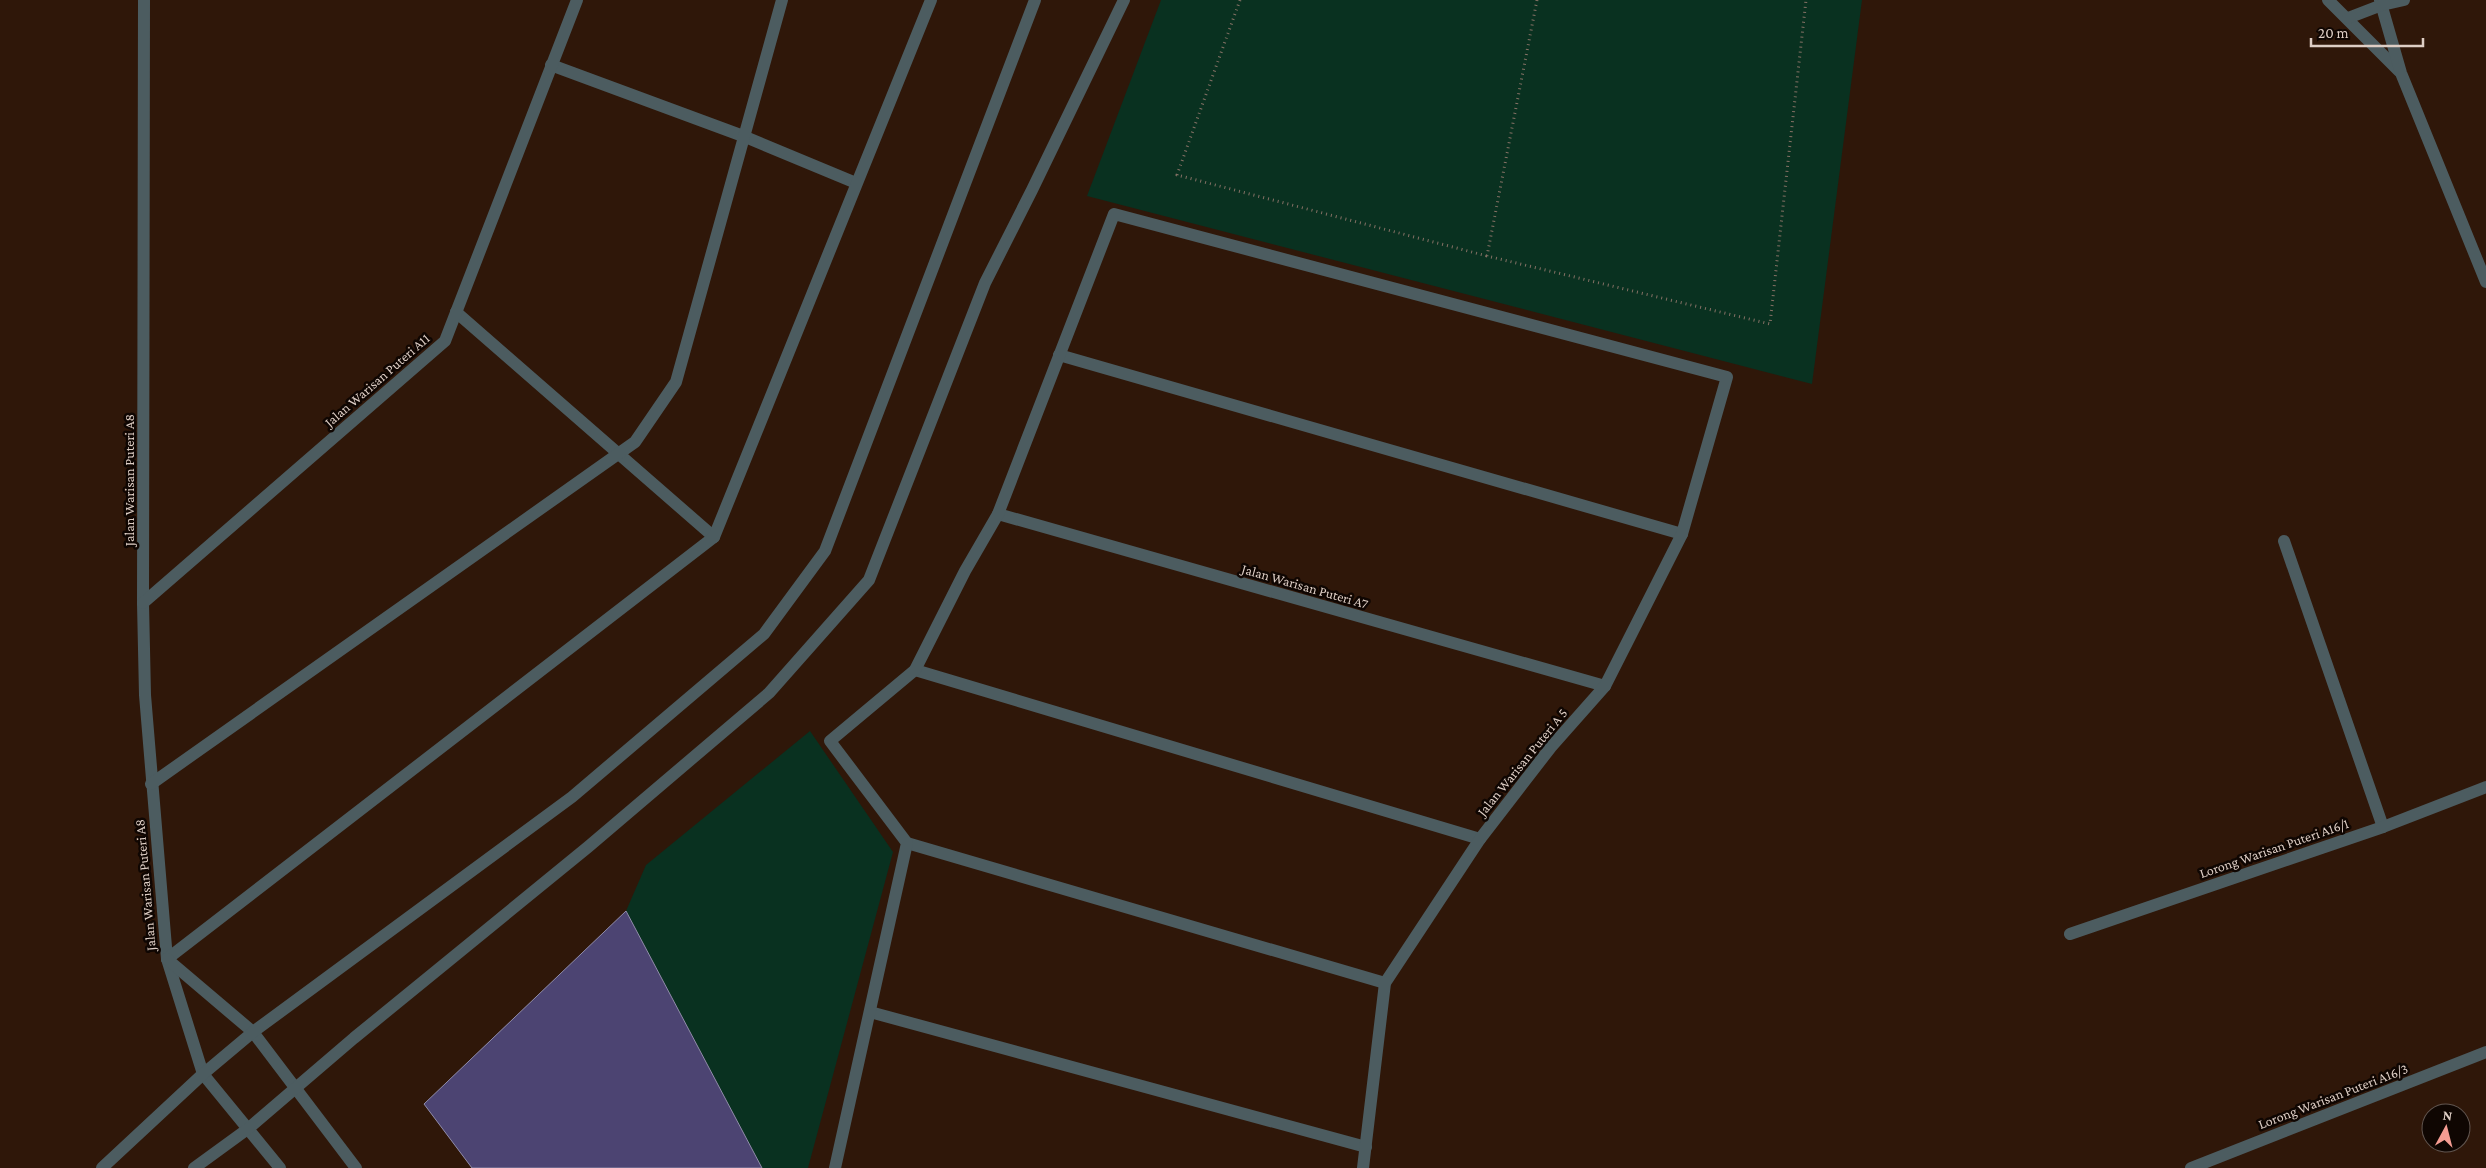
<svg xmlns="http://www.w3.org/2000/svg" width="2486" height="1168" font-family="'Crimson Pro',serif">
	<style>
		.green { fill: #093120 }
		.building { fill: #4c4472; stroke: #908dab }
		.lines { fill: none; stroke-linecap: round; stroke-linejoin: round }
		.path { stroke: #857165; stroke-width: 3; stroke-dasharray: 1 4; stroke-linecap: butt }
		.minor { stroke: #4c5c60; stroke-width: 12 }
		.labels { text-anchor: middle; dominant-baseline: central; stroke-width: 5; stroke-linejoin: round; paint-order: stroke }
		.street-label { font-size: 14px; fill: #decec5; stroke: #0f0602 }
	</style>
	<rect width="100%" height="100%" fill="#2f1709"/>
	<g class="green">
		<path d="M 1161,0 L 1862,0 L 1812,384 L 1087,196 Z"/>
		<path d="M 810,731 L 893,852 L 808,1168 L 762,1168 L 626,911 L 646,865 Z"/>
	</g>
	<path class="building" d="M 626,911 L 762,1168 L 472,1168 L 424,1104 Z"/>
	<g class="lines">
		<g class="path">
			<path d="M 1240,0 L 1177,175 L 1487,256"/>
			<path d="M 1537,0 L 1487,256 L 1770,324 L 1806,0"/>
		</g>
		<g class="minor">
			<path d="M 144,0 L 143,603 L 145,695 L 167,959 L 203,1074 L 280,1168"/>
			<path d="M 2328,0 L 2399,71"/>
			<path d="M 2380,0 L 2401,73 L 2486,282"/>
			<path d="M 2348,18 L 2382,5 L 2404,0"/>
			<path d="M 551,65 L 743,136 L 856,183"/>
			<path d="M 456,312 L 714,537"/>
			<path d="M 1059,355 L 1682,534"/>
			<path d="M 998,514 L 1605,686"/>
			<path d="M 2284,541 L 2383,827"/>
			<path d="M 143,603 L 445,341 L 577,0"/>
			<path d="M 915,670 L 1480,839"/>
			<path d="M 151,784 L 635,442 L 676,382 L 782,0"/>
			<path d="M 907,843 L 1385,983"/>
			<path d="M 2070,934 L 2383,827 L 2486,787"/>
			<path d="M 167,959 L 714,537 L 931,0"/>
			<path d="M 167,959 L 253,1032 L 356,1168"/>
			<path d="M 870,1012 L 1366,1147"/>
			<path d="M 102,1168 L 203,1074 L 253,1032 L 572,797 L 764,634 L 825,551 L 1035,0"/>
			<path d="M 194,1168 L 249,1128 L 354,1038 L 588,847 L 769,693 L 869,580 L 985,283 L 1032,190 L 1124,0"/>
			<path d="M 835,1168 L 907,843 L 830,741 L 915,670 L 965,571 L 998,514 L 1114,214 L 1727,377 L 1682,534 L 1605,686 L 1551,747 L 1480,839 L 1385,983 L 1363,1168"/>
			<path d="M 2191,1168 L 2486,1052"/>
		</g>
	</g>
	<g class="labels">
		<g class="street-label">
			<text transform="translate(377 380) rotate(-41)">Jalan Warisan Puteri A11</text>
			<text transform="translate(129 480) rotate(-90)">Jalan Warisan Puteri A8</text>
			<text transform="translate(1305 586) rotate(16)">Jalan Warisan Puteri A7</text>
			<text transform="translate(1522 762) rotate(-51)">Jalan Warisan Puteri A 5</text>
			<text transform="translate(2274 848) rotate(-19)">Lorong Warisan Puteri A16/1</text>
			<text transform="translate(145 885) rotate(-95)">Jalan Warisan Puteri A8</text>
			<text transform="translate(2333 1096) rotate(-21)">Lorong Warisan Puteri A16/3</text>
		</g>
	</g>
	<g transform="translate(2446 1128) rotate(7)"><circle r="24" fill="#0f0602" stroke="#625650"/>
	<path d="M0-4L9 19L0 12L-9 19Z" fill="#f59c92"/>
	<text y="-8" font-size="14" font-weight="bold" text-anchor="middle" fill="#decec5">N</text>
	</g>
	<path d="M2311 38v8h112v-8" fill="none" stroke="#decec5" stroke-width="2.5"/>
	<text x="2318" y="38" font-size="15" fill="#decec5" stroke="#0f0602" stroke-width="4" paint-order="stroke">20 m</text>
</svg>
